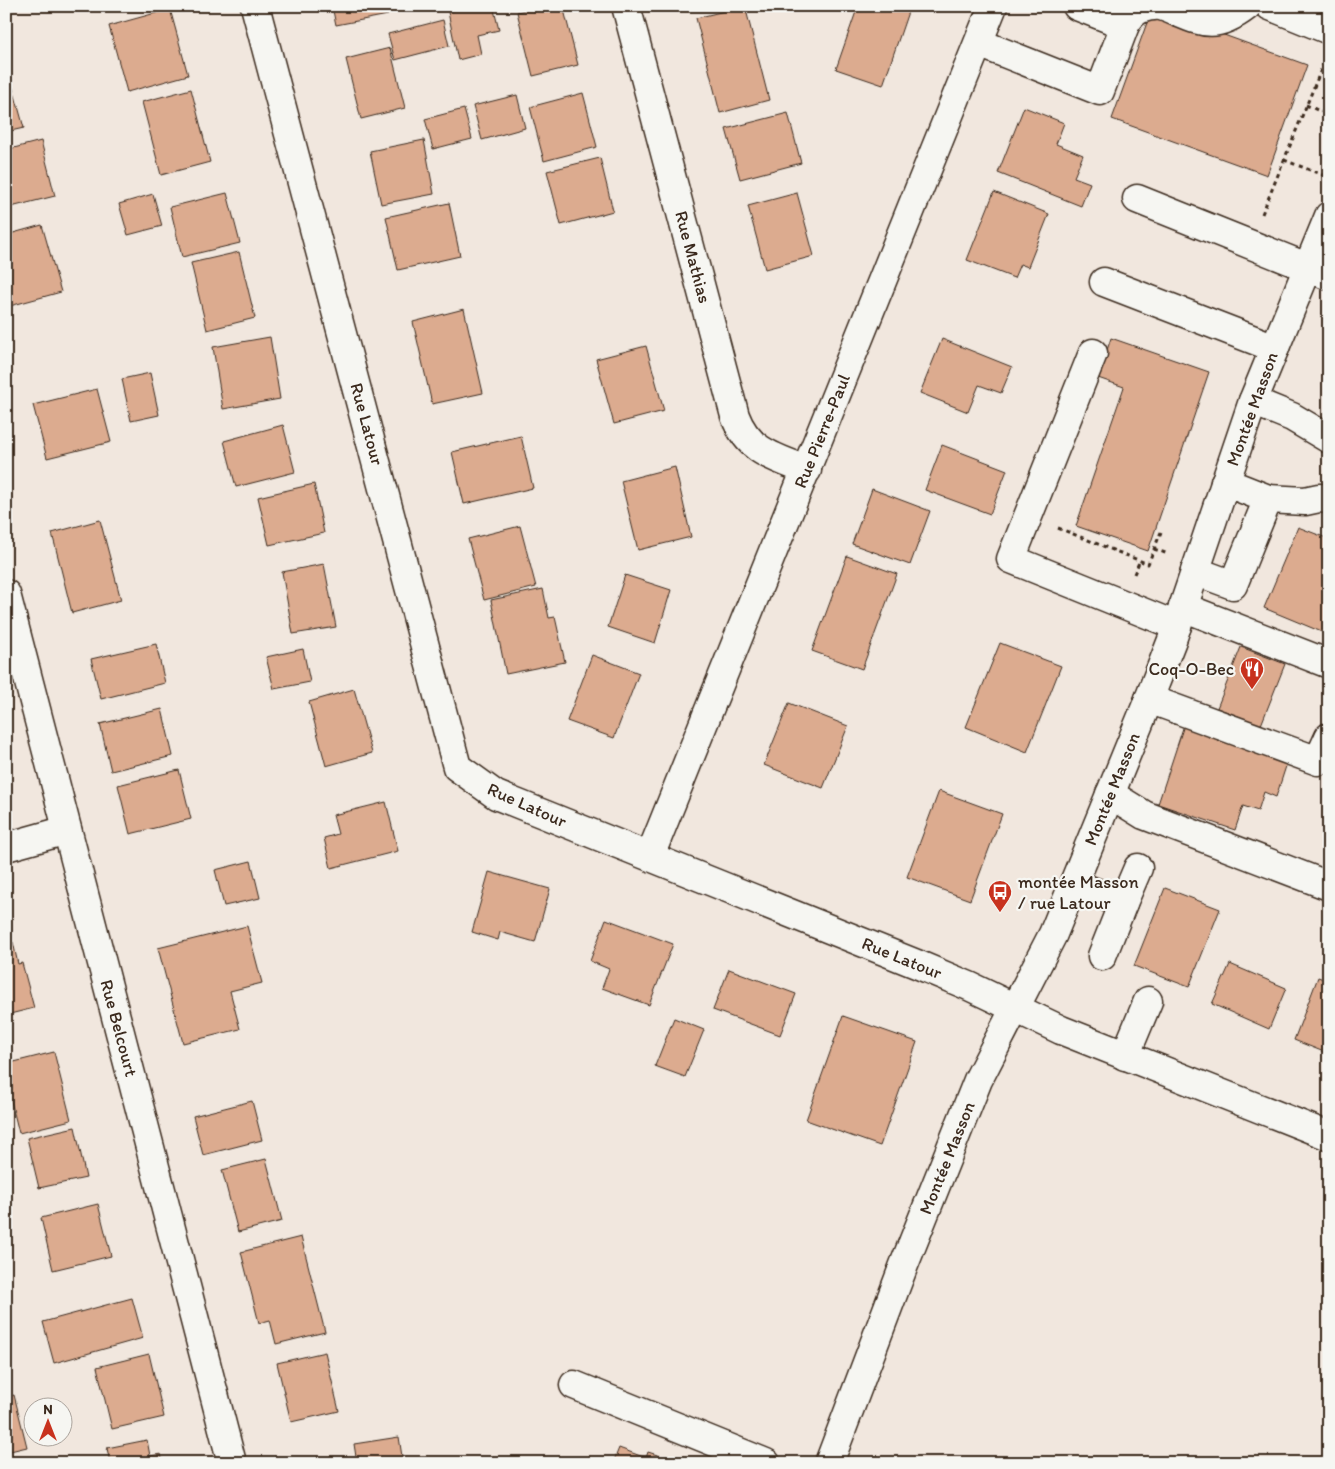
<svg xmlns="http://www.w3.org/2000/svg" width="1335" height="1469" font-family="Itim,sans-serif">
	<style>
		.building { fill: #dcab8f; stroke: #3b2a1e }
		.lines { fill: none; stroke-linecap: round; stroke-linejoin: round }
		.minor-casing { stroke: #3b2a1e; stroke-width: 31 }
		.major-casing { stroke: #3b2a1e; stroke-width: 31 }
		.path { stroke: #3b2a1e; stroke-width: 3; stroke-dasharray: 4 4; stroke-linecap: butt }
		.minor { stroke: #f6f6f2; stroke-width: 28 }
		.major { stroke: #f6f6f2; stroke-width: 28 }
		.labels { text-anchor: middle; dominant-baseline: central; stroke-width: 4.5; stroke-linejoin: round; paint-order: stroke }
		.street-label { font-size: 18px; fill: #3b2a1e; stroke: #f6f6f2 }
		.poi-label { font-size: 18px; fill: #3b2a1e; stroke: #f6f6f2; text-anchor: end }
	</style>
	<rect width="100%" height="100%" fill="#f1e7de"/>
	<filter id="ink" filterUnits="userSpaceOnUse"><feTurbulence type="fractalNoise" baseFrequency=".02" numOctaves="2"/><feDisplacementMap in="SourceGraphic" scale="10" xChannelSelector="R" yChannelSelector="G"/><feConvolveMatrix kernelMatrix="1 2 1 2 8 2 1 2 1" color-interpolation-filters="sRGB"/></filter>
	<g filter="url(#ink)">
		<g class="building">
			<path d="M 332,6 L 386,6 L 388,15 L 336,25 Z"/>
			<path d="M 475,6 L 493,6 L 499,30 L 477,35 L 481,54 L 458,60 L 448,12 Z"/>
			<path d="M 539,6 L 563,6 L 578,65 L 533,76 L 517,12 Z"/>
			<path d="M 745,6 L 769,100 L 720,113 L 696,18 Z"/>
			<path d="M 858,6 L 910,6 L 883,85 L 836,69 Z"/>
			<path d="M 170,9 L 188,75 L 127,92 L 109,26 Z"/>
			<path d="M 1152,9 L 1307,65 L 1267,175 L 1112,119 Z"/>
			<path d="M 443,20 L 449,46 L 395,60 L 388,34 Z"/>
			<path d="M 390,48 L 405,108 L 361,119 L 346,59 Z"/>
			<path d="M 11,81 L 24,128 L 6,132 L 6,82 Z"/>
			<path d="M 191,89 L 210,162 L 161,175 L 142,102 Z"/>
			<path d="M 583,93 L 597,147 L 544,161 L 530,107 Z"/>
			<path d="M 517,95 L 525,128 L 482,140 L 473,106 Z"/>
			<path d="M 1024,107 L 1064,123 L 1056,144 L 1083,155 L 1074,177 L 1090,183 L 1081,206 L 998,173 Z"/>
			<path d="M 464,109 L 472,139 L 433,149 L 425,119 Z"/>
			<path d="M 788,113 L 801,163 L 740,179 L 726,129 Z"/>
			<path d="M 424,140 L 434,194 L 381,204 L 370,151 Z"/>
			<path d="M 41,141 L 55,196 L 7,208 L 6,150 Z"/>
			<path d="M 600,158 L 613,211 L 561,225 L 547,171 Z"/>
			<path d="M 994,192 L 1049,214 L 1028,267 L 1020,264 L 1014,278 L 967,260 Z"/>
			<path d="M 227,193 L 240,243 L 182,257 L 170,207 Z"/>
			<path d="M 797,193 L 814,256 L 765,269 L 748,206 Z"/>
			<path d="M 153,194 L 162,226 L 128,235 L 119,204 Z"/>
			<path d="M 449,203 L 460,256 L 398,270 L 386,217 Z"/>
			<path d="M 42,225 L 61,292 L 6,307 L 6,235 Z"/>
			<path d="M 239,252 L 255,318 L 207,330 L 191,263 Z"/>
			<path d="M 464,309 L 483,393 L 432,404 L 413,322 Z"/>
			<path d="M 270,337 L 280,399 L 223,409 L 213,347 Z"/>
			<path d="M 1111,338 L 1209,372 L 1148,551 L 1076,526 L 1124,387 L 1098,378 Z"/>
			<path d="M 942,339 L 1012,367 L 1001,393 L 979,385 L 968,412 L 920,393 Z"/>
			<path d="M 646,346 L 664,411 L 614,424 L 596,359 Z"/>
			<path d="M 150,373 L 159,415 L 131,421 L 122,379 Z"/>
			<path d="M 97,389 L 111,442 L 47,458 L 33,405 Z"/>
			<path d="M 283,425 L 295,472 L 236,487 L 224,441 Z"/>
			<path d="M 521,436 L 533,488 L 464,504 L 452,452 Z"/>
			<path d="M 942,445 L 1007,470 L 990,514 L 925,490 Z"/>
			<path d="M 675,467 L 691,537 L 638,550 L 621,481 Z"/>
			<path d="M 314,484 L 324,533 L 269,545 L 258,497 Z"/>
			<path d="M 872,489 L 930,511 L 910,565 L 852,544 Z"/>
			<path d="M 100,520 L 121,600 L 72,613 L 52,533 Z"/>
			<path d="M 520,526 L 536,587 L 484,600 L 468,539 Z"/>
			<path d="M 1298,527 L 1329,539 L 1329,635 L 1264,608 Z"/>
			<path d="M 847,556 L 897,574 L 862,669 L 812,651 Z"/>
			<path d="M 324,564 L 336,627 L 293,634 L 282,572 Z"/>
			<path d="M 625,575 L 671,590 L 655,643 L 608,627 Z"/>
			<path d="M 543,589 L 549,618 L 555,617 L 565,662 L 506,674 L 491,600 Z"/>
			<path d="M 1000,643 L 1061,666 L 1027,752 L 966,727 Z"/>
			<path d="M 156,644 L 165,683 L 101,699 L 91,659 Z"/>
			<path d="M 1241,647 L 1285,664 L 1261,725 L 1217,708 Z"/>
			<path d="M 303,649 L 310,682 L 274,689 L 266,657 Z"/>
			<path d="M 592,655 L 639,673 L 614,738 L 567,721 Z"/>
			<path d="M 354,689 L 372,753 L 326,766 L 309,702 Z"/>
			<path d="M 789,703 L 848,726 L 823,788 L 764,765 Z"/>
			<path d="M 162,709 L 173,756 L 111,771 L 100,724 Z"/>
			<path d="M 1184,725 L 1288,760 L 1276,797 L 1264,792 L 1258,811 L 1243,806 L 1235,830 L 1158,804 Z"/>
			<path d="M 179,770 L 191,819 L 130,834 L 118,785 Z"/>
			<path d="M 939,791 L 1002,814 L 970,900 L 907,877 Z"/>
			<path d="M 386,802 L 398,851 L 331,868 L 324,838 L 338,834 L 333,815 Z"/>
			<path d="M 251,861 L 260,898 L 224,906 L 215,870 Z"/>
			<path d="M 489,872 L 550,889 L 535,942 L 500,932 L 498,940 L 472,932 Z"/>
			<path d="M 1165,888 L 1220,909 L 1189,987 L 1134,966 Z"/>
			<path d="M 606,919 L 673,944 L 649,1005 L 602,988 L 609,969 L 590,961 Z"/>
			<path d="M 247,926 L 262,983 L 230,991 L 240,1029 L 183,1043 L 158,948 Z"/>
			<path d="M 13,942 L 18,964 L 22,963 L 34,1008 L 6,1015 L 6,944 Z"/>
			<path d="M 1230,964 L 1286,988 L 1269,1029 L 1212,1004 Z"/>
			<path d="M 729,969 L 796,994 L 780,1035 L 713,1010 Z"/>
			<path d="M 1318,977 L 1329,981 L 1329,1054 L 1294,1040 Z"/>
			<path d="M 843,1016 L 917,1042 L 880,1146 L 806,1120 Z"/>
			<path d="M 674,1018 L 704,1030 L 685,1077 L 655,1066 Z"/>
			<path d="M 54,1052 L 71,1120 L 19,1133 L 6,1081 L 6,1064 Z"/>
			<path d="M 252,1101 L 262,1140 L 203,1155 L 193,1116 Z"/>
			<path d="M 75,1127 L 86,1178 L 39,1188 L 27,1138 Z"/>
			<path d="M 266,1159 L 282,1221 L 238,1232 L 222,1170 Z"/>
			<path d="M 98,1204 L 111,1256 L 53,1270 L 41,1218 Z"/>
			<path d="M 301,1237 L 325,1332 L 276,1344 L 270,1320 L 259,1323 L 241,1252 Z"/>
			<path d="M 132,1298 L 143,1338 L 54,1363 L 43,1322 Z"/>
			<path d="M 325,1352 L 339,1411 L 291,1422 L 277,1363 Z"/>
			<path d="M 149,1354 L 164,1417 L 112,1429 L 97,1367 Z"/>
			<path d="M 14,1395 L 27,1447 L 6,1452 L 6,1397 Z"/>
			<path d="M 399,1437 L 403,1463 L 357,1463 L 354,1444 Z"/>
			<path d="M 147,1440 L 150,1456 L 161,1454 L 163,1463 L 110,1463 L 107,1448 Z"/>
			<path d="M 619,1448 L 646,1458 L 648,1452 L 670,1459 L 669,1463 L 613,1463 Z"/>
		</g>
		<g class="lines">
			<g class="minor-casing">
				<g id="minor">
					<path d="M 255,6 L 457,767 L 496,795 L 919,965 L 969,986 L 1061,1030 L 1329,1136"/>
					<path d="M 626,6 L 735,416 C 748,451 773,457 807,470"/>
					<path d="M 1077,6 L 1125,25 C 1132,13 1139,7 1154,6"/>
					<path d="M 1161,6 C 1198,19 1211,34 1247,6"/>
					<path d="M 1270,6 L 1329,30"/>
					<path d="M 979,43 L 1100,91 L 1125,25"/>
					<path d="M 1137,199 L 1329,276"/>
					<path d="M 1104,282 L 1275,348"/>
					<path d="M 1093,353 L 1011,559 L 1177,626"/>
					<path d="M 1253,401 L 1292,417 L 1329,439"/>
					<path d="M 1268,499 L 1305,501 L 1319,498 L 1329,499"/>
					<path d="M 1195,571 L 1233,585 L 1268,499 L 1225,482"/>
					<path d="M 6,594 L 232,1463"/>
					<path d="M 1183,607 L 1329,664"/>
					<path d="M 1149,699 L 1318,761 L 1329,737"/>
					<path d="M 1110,794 L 1144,815 L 1329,886"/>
					<path d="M 6,847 L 67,830"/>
					<path d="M 650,856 L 993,6"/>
					<path d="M 1074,884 L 1123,903 L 1102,956"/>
					<path d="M 1123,903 L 1138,868"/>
					<path d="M 1125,1056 L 1148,1001"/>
					<path d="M 574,1385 L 766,1463"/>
				</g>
			</g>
			<g class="major-casing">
				<path id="major" d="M 829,1463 L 904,1265 L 978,1080 L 1053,934 L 1149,699 L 1172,640 L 1253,401 L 1329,216"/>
			</g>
			<g class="path">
				<path d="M 1306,105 L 1329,115"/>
				<path d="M 1284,160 L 1323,175"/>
				<path d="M 1262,214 L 1325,60"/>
				<path d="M 1058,528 L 1148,564 L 1161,532"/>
				<path d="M 1154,549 L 1168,554"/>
				<path d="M 1134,574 L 1140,560"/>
			</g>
			<use href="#minor" class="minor"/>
			<use href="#major" class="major"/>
		</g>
	</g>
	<defs>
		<g id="restaurant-pin" transform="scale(1.25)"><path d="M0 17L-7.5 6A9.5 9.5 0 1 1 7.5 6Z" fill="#c8321e" stroke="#f6f6f2"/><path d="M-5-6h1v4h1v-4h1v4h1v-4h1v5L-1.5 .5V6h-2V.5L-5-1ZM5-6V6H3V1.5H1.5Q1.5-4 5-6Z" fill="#fff"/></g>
		<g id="bus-pin" transform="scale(1.25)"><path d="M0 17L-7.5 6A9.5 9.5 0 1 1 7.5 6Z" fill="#c8321e" stroke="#f6f6f2"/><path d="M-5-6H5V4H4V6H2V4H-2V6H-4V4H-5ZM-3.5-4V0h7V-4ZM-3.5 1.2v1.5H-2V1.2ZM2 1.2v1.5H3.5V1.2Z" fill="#fff"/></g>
	</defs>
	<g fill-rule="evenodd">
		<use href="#restaurant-pin" x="1252" y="669"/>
		<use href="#bus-pin" x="1000" y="892"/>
	</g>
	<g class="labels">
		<g class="street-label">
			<text transform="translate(693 257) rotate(75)">Rue Mathias</text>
			<text transform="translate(1252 409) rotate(-70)">Montée Masson</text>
			<text transform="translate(367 424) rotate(75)">Rue Latour</text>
			<text transform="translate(822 431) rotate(-68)">Rue Pierre-Paul</text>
			<text transform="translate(1112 789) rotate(-68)">Montée Masson</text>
			<text transform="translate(527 805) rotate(24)">Rue Latour</text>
			<text transform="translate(902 958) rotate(22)">Rue Latour</text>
			<text transform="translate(119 1028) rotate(75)">Rue Belcourt</text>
			<text transform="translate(947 1158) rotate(-68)">Montée Masson</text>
		</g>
		<g class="poi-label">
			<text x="1234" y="669">Coq-O-Bec</text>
			<text x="1018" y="882" text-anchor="start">montée Masson<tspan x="1018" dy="21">/ rue Latour</tspan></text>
		</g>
	</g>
	<rect width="1335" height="1469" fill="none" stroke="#f6f6f2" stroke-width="25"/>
	<rect x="12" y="12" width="1310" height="1444" fill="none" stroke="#3b2a1e" stroke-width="2" filter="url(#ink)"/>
	<g transform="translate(48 1422)"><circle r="24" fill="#f6f6f2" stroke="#aba49d"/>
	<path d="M0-4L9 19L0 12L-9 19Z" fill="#c8321e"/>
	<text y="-8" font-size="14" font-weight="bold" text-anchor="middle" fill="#3b2a1e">N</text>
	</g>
</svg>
